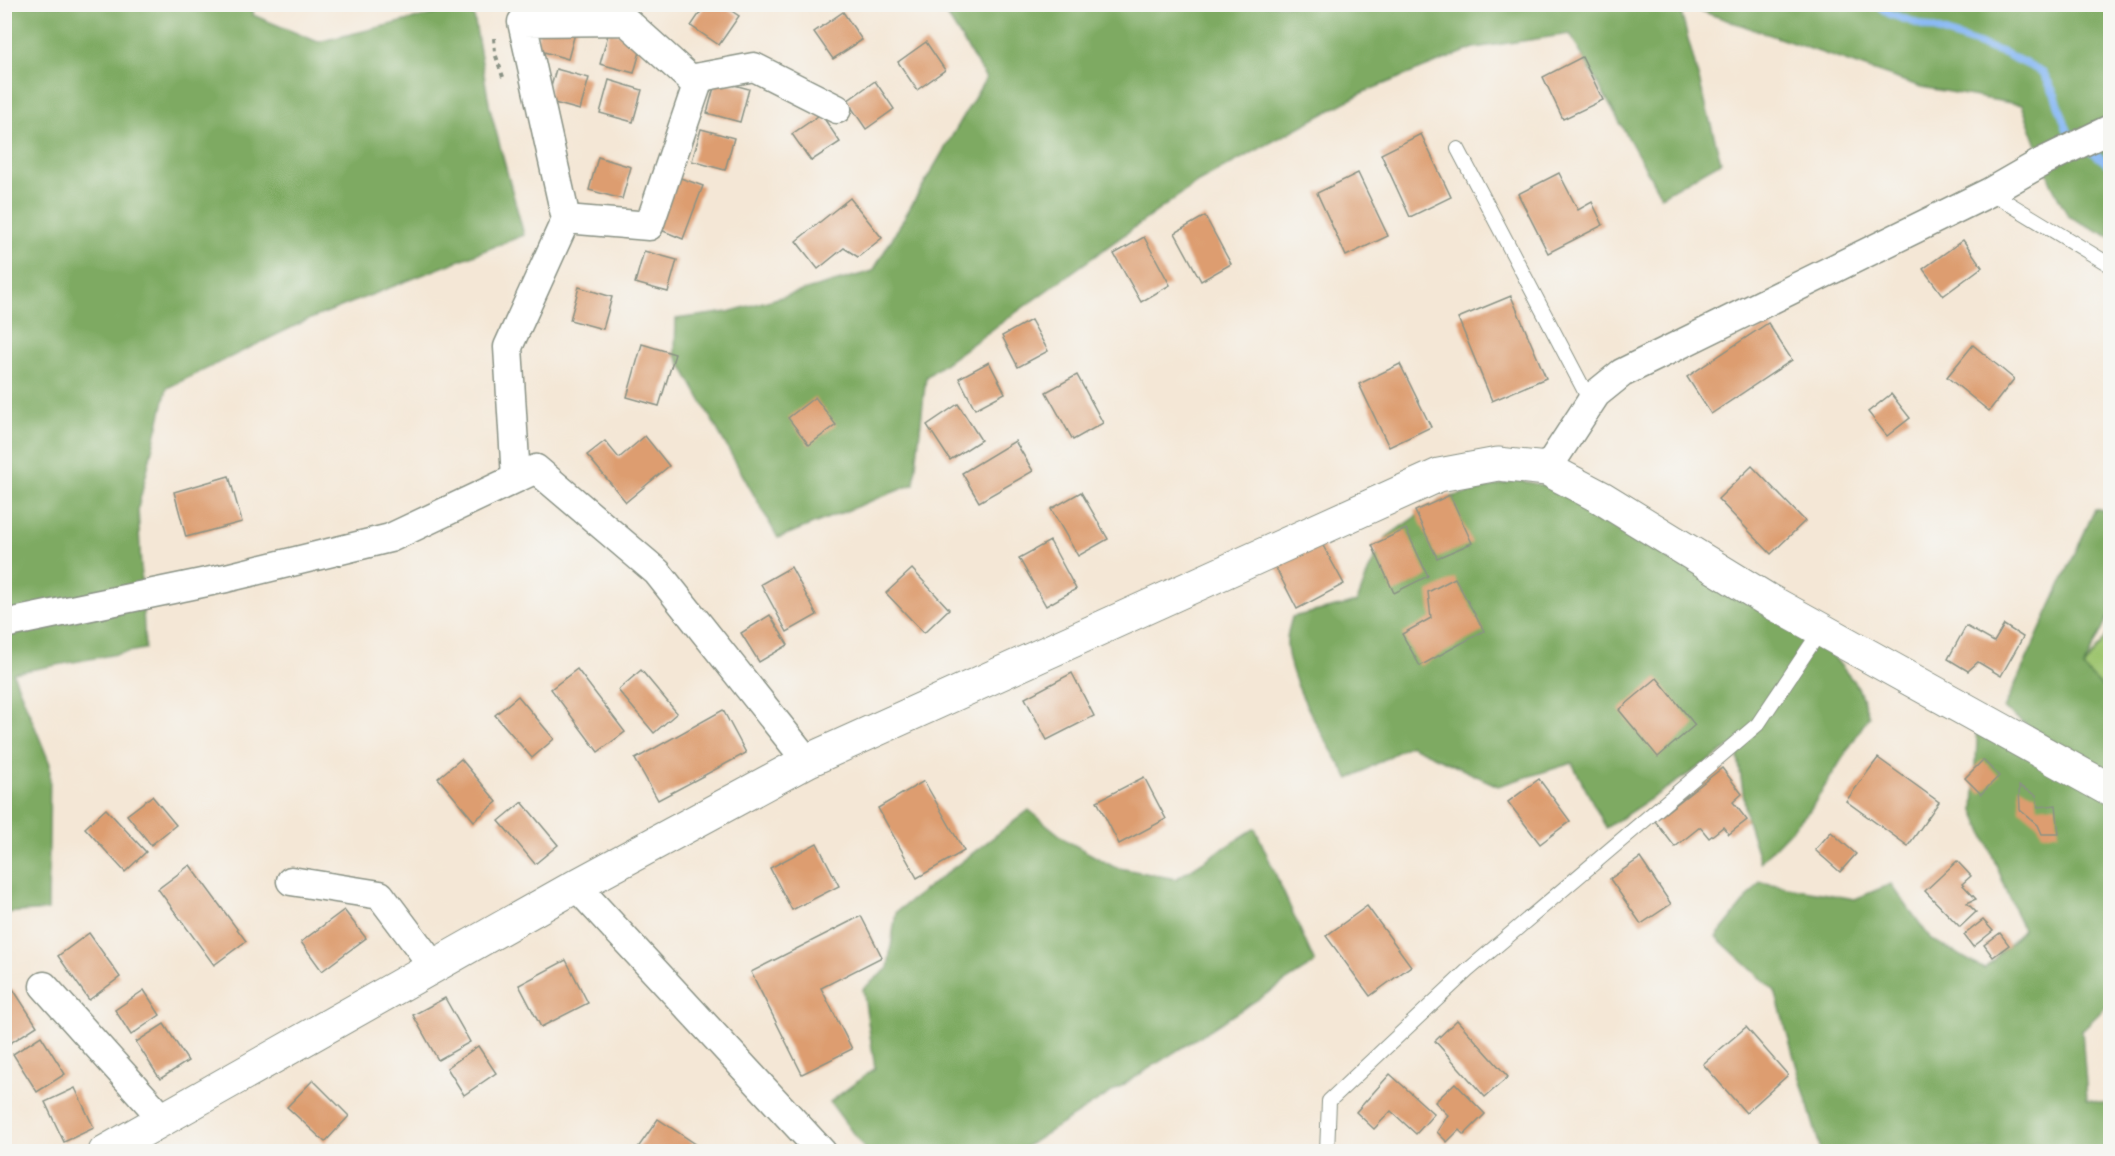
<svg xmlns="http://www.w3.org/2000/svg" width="2115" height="1156" font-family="'IM FELL DW Pica',serif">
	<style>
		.green { fill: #9ec570; stroke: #5e8152; stroke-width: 1.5 }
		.forest { fill: #7eaa62; stroke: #4e744b; stroke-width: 1.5 }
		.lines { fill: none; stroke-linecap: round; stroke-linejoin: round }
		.stream { stroke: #89b9f4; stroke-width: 8 }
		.building { fill: #dd9d6f }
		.service-casing { stroke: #8a9285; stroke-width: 16 }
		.minor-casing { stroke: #8a9285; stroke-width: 31 }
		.tertiary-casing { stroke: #8a9285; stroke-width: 35 }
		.path { stroke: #8a9285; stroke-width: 4; stroke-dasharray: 4.5 4.5; stroke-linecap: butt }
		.service { stroke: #fff; stroke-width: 14 }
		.minor { stroke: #fff; stroke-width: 28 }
		.tertiary { stroke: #fff; stroke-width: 33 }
	</style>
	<rect width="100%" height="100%" fill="#f6f6f2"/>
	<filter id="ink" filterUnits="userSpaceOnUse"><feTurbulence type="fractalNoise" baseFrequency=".0167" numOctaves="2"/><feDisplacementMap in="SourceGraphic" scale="12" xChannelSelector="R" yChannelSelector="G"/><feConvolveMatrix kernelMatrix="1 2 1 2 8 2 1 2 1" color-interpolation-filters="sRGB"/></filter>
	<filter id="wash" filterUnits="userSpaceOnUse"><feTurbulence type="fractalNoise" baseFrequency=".008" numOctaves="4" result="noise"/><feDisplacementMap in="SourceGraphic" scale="24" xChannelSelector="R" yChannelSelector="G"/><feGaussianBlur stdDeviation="1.35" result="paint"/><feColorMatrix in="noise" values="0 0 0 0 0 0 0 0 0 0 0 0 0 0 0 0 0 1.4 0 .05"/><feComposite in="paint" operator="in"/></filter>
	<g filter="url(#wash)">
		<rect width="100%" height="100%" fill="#f4e7d6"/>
		<path class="green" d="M 2110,631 L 2110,695 L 2083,668 Z"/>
		<g class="forest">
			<path d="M 5,5 L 254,5 L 253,15 L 318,42 L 472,5 L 490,109 L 524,235 L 305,321 L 167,388 L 138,508 L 145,649 L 13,673 L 50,764 L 48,910 L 5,913 Z"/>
			<path d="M 914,5 L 1679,5 L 1721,162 L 1661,196 L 1570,34 L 1474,48 L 1364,92 L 1198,182 L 926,377 L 914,484 L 778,538 L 675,354 L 676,319 L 728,312 L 873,271 L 986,78 L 943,9 Z"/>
			<path d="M 1683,5 L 2110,5 L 2110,237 L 2068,216 L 2051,183 L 2022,105 L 1921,87 Z"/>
			<path d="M 1518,480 L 1602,498 L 1817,636 L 1858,687 L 1869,716 L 1810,810 L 1760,862 L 1747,820 L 1736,743 L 1606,828 L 1572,763 L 1498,786 L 1410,745 L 1349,779 C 1329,746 1285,679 1287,640 C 1287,633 1290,625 1292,617 L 1357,602 L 1368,572 L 1385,538 L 1439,500 Z"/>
			<path d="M 2095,509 L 2110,513 L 2110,613 L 2083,668 L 2110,695 L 2110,783 L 2004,709 Z"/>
			<path d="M 1978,716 L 2110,790 L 2110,1003 L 2082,1030 L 2087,1099 L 2110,1105 L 2110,1151 L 1821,1151 L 1775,991 L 1716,937 L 1760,882 L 1855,899 L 1891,884 L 1931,939 L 1984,969 L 2023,930 L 1974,811 Z"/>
			<path d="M 1029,810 L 1067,841 L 1114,867 L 1176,879 L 1255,828 L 1315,963 L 1019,1151 L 866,1151 L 830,1102 L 875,1068 L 863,989 L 888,968 L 896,912 Z"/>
		</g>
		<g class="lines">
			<path class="stream" d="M 1876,4 L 1890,14 L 2004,53 L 2043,72 L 2055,95 L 2068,132 L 2110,166"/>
		</g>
		<g id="blocks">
			<g class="building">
				<path d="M 706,4 L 721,4 L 739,16 L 719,45 L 691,26 Z"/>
				<path d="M 843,12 L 862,40 L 833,59 L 814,32 Z"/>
				<path d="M 543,17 L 577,26 L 568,59 L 534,49 Z"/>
				<path d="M 609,31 L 643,41 L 634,73 L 600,64 Z"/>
				<path d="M 926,42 L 945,70 L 917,90 L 898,62 Z"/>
				<path d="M 1582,57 L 1603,100 L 1563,119 L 1543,77 Z"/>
				<path d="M 556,69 L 589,78 L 580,110 L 547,101 Z"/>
				<path d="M 609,80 L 642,90 L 633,122 L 600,113 Z"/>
				<path d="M 716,80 L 749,89 L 740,122 L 707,113 Z"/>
				<path d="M 875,81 L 894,109 L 866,129 L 847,101 Z"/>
				<path d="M 821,114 L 840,142 L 811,161 L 792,134 Z"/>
				<path d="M 701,129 L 734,138 L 725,170 L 692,161 Z"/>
				<path d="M 1421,134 L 1451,197 L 1410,217 L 1381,154 Z"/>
				<path d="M 598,157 L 631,167 L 622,199 L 589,190 Z"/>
				<path d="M 1358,173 L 1388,236 L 1346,256 L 1317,193 Z"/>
				<path d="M 1559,173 L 1578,210 L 1592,202 L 1603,225 L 1548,253 L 1518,194 Z"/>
				<path d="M 675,176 L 703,186 L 683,239 L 656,228 Z"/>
				<path d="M 850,198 L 882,238 L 858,257 L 844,248 L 818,269 L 796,241 Z"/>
				<path d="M 1205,216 L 1231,264 L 1201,281 L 1175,233 Z"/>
				<path d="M 1144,237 L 1170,285 L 1141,302 L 1114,254 Z"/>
				<path d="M 1963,240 L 1982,267 L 1943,296 L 1923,269 Z"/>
				<path d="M 644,251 L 677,260 L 668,292 L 635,283 Z"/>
				<path d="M 579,287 L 612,297 L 603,329 L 570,320 Z"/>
				<path d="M 1511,296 L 1546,378 L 1492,401 L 1458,318 Z"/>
				<path d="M 1031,320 L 1048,351 L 1018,367 L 1002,336 Z"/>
				<path d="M 1768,323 L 1792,360 L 1711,414 L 1687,377 Z"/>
				<path d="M 642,344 L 675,354 L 659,406 L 627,397 Z"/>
				<path d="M 1973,345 L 2014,379 L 1989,411 L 1947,377 Z"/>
				<path d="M 989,362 L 1005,393 L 975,409 L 959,378 Z"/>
				<path d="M 1400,364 L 1431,427 L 1389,447 L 1359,384 Z"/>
				<path d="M 1077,375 L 1103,423 L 1073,440 L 1046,392 Z"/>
				<path d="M 1891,394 L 1910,418 L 1887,436 L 1868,412 Z"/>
				<path d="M 815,397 L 836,425 L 809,445 L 788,418 Z"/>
				<path d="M 958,404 L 981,440 L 950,460 L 927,425 Z"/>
				<path d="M 645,436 L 669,466 L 626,502 L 587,455 L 605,441 L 619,458 Z"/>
				<path d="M 1015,441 L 1033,471 L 979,502 L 962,473 Z"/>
				<path d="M 1752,466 L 1805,521 L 1771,554 L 1718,499 Z"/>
				<path d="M 229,476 L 242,522 L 186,537 L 174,492 Z"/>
				<path d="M 1081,492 L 1108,539 L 1078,556 L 1051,509 Z"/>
				<path d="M 1450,495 L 1472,543 L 1437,558 L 1415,511 Z"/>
				<path d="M 1406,529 L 1428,576 L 1394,593 L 1372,545 Z"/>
				<path d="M 1050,541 L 1076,589 L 1046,606 L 1019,558 Z"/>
				<path d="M 1321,542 L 1344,584 L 1297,609 L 1275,566 Z"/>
				<path d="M 791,567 L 817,615 L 787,632 L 761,584 Z"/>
				<path d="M 912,569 L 949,609 L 924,633 L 886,593 Z"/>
				<path d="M 1455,578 L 1484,631 L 1420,666 L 1402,634 L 1431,618 L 1428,592 Z"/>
				<path d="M 770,615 L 788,645 L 759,662 L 741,633 Z"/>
				<path d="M 2004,625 L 2023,637 L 2001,676 L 1978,662 L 1968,671 L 1948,659 L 1966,626 L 1994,642 Z"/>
				<path d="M 577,669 L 625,732 L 598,752 L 551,689 Z"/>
				<path d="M 641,670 L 677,713 L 654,733 L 618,690 Z"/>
				<path d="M 1072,673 L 1094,716 L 1047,740 L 1025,698 Z"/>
				<path d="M 1657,678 L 1695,725 L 1658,757 L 1619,710 Z"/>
				<path d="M 518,696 L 554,739 L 532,758 L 495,715 Z"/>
				<path d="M 723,710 L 746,753 L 658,800 L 635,759 Z"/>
				<path d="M 1878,758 L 1939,802 L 1908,846 L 1846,801 Z"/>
				<path d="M 461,759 L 497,802 L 474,821 L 438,778 Z"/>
				<path d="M 1983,760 L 1999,776 L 1981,794 L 1965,778 Z"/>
				<path d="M 1722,768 L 1742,794 L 1733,802 L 1747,820 L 1729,834 L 1723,827 L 1709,838 L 1700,827 L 1675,847 L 1655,821 Z"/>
				<path d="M 1144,777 L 1166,819 L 1119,844 L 1097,801 Z"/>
				<path d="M 1539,779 L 1570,821 L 1540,844 L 1508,802 Z"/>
				<path d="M 924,781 L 964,851 L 917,878 L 878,808 Z"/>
				<path d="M 2019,786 L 2036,795 L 2038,807 L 2056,805 L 2059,834 L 2042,834 L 2038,825 L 2020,810 Z"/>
				<path d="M 152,796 L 176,825 L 151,845 L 127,815 Z"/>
				<path d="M 522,802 L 558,845 L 535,864 L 499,821 Z"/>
				<path d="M 106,809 L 146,852 L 125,872 L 85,828 Z"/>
				<path d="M 1831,832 L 1856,854 L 1840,872 L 1815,850 Z"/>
				<path d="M 817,843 L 839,886 L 792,910 L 770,868 Z"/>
				<path d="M 1640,858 L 1671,904 L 1641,924 L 1610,879 Z"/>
				<path d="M 1957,861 L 1971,876 L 1962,884 L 1976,899 L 1967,903 L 1976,912 L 1960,927 L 1925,891 Z"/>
				<path d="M 190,865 L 246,941 L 214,965 L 158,889 Z"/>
				<path d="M 1367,906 L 1411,966 L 1370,996 L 1326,936 Z"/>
				<path d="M 344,910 L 366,938 L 322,971 L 301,942 Z"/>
				<path d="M 861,916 L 882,957 L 821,988 L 852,1049 L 802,1074 L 751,972 Z"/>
				<path d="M 1983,920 L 1993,931 L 1973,947 L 1964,935 Z"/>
				<path d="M 89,933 L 120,977 L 89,1000 L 58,956 Z"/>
				<path d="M 2000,933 L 2009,945 L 1993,957 L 1984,945 Z"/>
				<path d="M 566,960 L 588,1003 L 541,1027 L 519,985 Z"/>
				<path d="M 13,989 L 37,1026 L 9,1044 L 4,1036 L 4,994 Z"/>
				<path d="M 144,990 L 160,1015 L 131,1035 L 115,1010 Z"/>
				<path d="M 445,998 L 470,1042 L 438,1060 L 413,1015 Z"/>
				<path d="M 1457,1020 L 1508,1077 L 1485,1097 L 1435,1041 Z"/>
				<path d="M 164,1024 L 188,1061 L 160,1079 L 136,1042 Z"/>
				<path d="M 1746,1027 L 1788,1075 L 1746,1113 L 1703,1064 Z"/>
				<path d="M 41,1036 L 65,1074 L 37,1092 L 13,1054 Z"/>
				<path d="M 478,1046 L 496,1073 L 464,1095 L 447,1068 Z"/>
				<path d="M 1390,1074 L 1434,1114 L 1416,1134 L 1391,1111 L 1374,1129 L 1356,1112 Z"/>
				<path d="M 313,1080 L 349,1116 L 325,1142 L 287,1107 Z"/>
				<path d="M 1455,1083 L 1485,1114 L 1464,1135 L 1459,1130 L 1447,1142 L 1437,1132 L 1448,1115 L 1435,1102 Z"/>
				<path d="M 75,1088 L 94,1128 L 64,1142 L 45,1102 Z"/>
				<path d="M 658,1119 L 700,1147 L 697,1152 L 641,1152 L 637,1149 Z"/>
			</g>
		</g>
	</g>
	<g filter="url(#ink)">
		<use href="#blocks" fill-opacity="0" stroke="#8a9285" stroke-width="1.5"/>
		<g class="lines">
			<g class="service-casing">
				<g id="service">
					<path d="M 1458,149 L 1591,403"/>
					<path d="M 1990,192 L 2110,265"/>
					<path d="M 1327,1152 L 1329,1101 L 1467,971 L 1758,724 L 1821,630"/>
				</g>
			</g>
			<g class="minor-casing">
				<g id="minor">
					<path d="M 690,79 L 754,67 L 837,109"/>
					<path d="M 1547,469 L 1596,394 L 1622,373 L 1990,192 L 2044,161 L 2110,129"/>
					<path d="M 516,478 L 508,347 L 566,219 L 649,226 L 697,85 L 626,21 L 522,22 L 566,219"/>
					<path d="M 4,624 L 226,578 L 390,538 L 536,469 L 657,572 L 807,761"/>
					<path d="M 291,881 L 380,895 L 434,967"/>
					<path d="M 576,886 L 822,1152"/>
					<path d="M 44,986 L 163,1119"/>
				</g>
			</g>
			<g class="tertiary-casing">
				<path id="tertiary" d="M 105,1152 L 576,886 L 807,761 L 1439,475 L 1498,464 L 1547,469 L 1602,498 L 1766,599 L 2110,790"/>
			</g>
			<path class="path" d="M 494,38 L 495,53 L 503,77"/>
			<use href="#service" class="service"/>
			<use href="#minor" class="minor"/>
			<use href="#tertiary" class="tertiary"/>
		</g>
	</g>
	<rect width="2115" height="1156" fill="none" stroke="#f6f6f2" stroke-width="24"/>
</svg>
